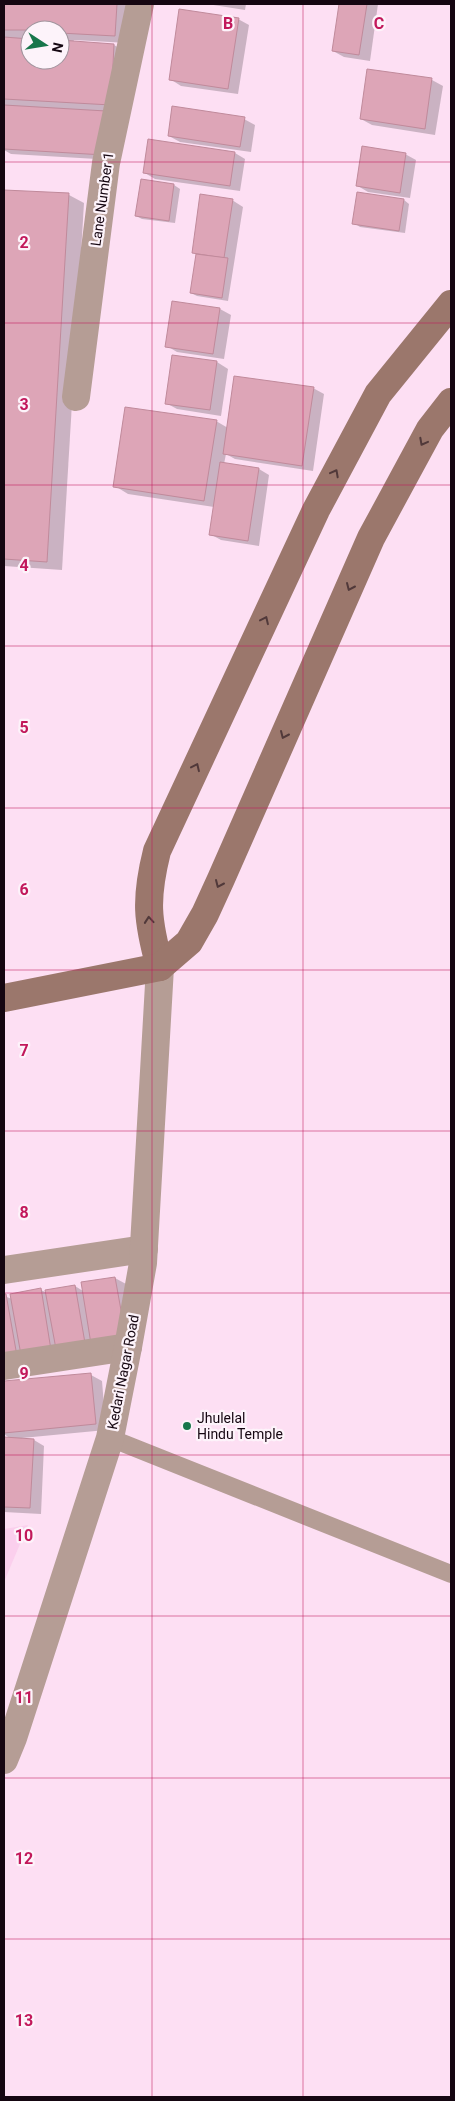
<svg xmlns="http://www.w3.org/2000/svg" width="455" height="2101" font-family="Roboto,sans-serif">
	<style>
		.built { fill: #fbcfed }
		.shadow { fill: #0003; fill-rule: evenodd }
		.building { fill: #dda5b7; stroke: #c08a9b }
		.lines { fill: none; stroke-linecap: round; stroke-linejoin: round }
		.lane { stroke: #b59d95; stroke-width: 18 }
		.street { stroke: #b59d95; stroke-width: 28 }
		.secondary { stroke: #9b776c; stroke-width: 28 }
		.oneway { stroke: #51393a }
		.grid { fill: none; stroke: #c2185b; stroke-width: 1; stroke-opacity: 0.55 }
		.poi-dot { fill: #18764b; stroke: #fdf3fa; stroke-width: 2 }
		.labels { text-anchor: middle; dominant-baseline: central; stroke-width: 4.5; stroke-linejoin: round; paint-order: stroke }
		.street-label { font-size: 14px; fill: #150611; stroke: #fdf3fa }
		.poi-label { font-size: 14px; fill: #150611; stroke: #fdf3fa; text-anchor: start }
		.grid-label { font-size: 16px; text-anchor: middle; font-weight: bold; fill: #c2185b; stroke: #fdf3fa; stroke-width: 4.5; stroke-linejoin: round; paint-order: stroke }
	</style>
	<rect width="100%" height="100%" fill="#fddff3"/>
	<path class="built" d="M 28,1525 L 4,1582 L 4,1529 Z"/>
	<g class="shadow">
		<path d="M 4,4 L 130,4 L 128,43 L 74,40 L 73,42 L 114,45 L 128,53 L 114,160 L 11,154 L 4,150 ZM 30,30 L 60,30 L 60,60 L 30,60 Z"/>
		<path d="M 207,4 L 246,4 L 245,10 Z"/>
		<path d="M 340,4 L 378,4 L 370,61 L 344,57 L 333,51 Z"/>
		<path d="M 238,19 L 249,25 L 238,94 L 181,86 L 170,79 Z"/>
		<path d="M 368,70 L 432,80 L 443,86 L 435,135 L 372,125 L 361,119 Z"/>
		<path d="M 244,119 L 255,125 L 251,152 L 180,142 L 169,136 Z"/>
		<path d="M 235,153 L 245,159 L 240,191 L 155,179 L 145,173 Z"/>
		<path d="M 405,154 L 416,160 L 410,198 L 368,192 L 358,186 Z"/>
		<path d="M 142,180 L 174,185 L 180,189 L 175,223 L 142,219 L 136,216 Z"/>
		<path d="M 4,191 L 69,195 L 84,203 L 62,570 L 4,566 Z"/>
		<path d="M 232,200 L 243,207 L 228,301 L 197,296 L 191,293 L 197,254 L 193,252 Z"/>
		<path d="M 404,200 L 409,204 L 405,233 L 360,227 L 354,223 Z"/>
		<path d="M 173,302 L 220,309 L 231,315 L 224,359 L 177,352 L 167,346 Z"/>
		<path d="M 173,356 L 217,362 L 228,369 L 221,416 L 177,409 L 166,403 Z"/>
		<path d="M 313,388 L 324,394 L 313,471 L 235,459 L 226,454 L 224,464 L 259,469 L 269,475 L 259,546 L 221,540 L 210,534 L 214,507 L 128,494 L 115,486 L 216,421 L 228,428 Z"/>
		<path d="M 115,1278 L 126,1284 L 136,1344 L 4,1365 L 4,1296 L 12,1299 L 41,1290 L 47,1293 L 75,1286 L 83,1291 Z"/>
		<path d="M 91,1375 L 102,1381 L 106,1430 L 22,1438 L 22,1439 L 34,1440 L 44,1446 L 41,1514 L 4,1512 L 4,1438 L 11,1439 L 4,1434 L 4,1383 Z"/>
	</g>
	<g class="building">
		<path d="M 4,4 L 117,4 L 115,36 L 60,33 L 60,30 L 4,30 Z"/>
		<path d="M 339,4 L 367,4 L 359,55 L 332,51 Z"/>
		<path d="M 179,9 L 239,18 L 228,89 L 169,80 Z"/>
		<path d="M 4,37 L 30,39 L 30,60 L 60,60 L 60,40 L 114,44 L 111,105 L 4,99 Z"/>
		<path d="M 367,69 L 432,78 L 425,129 L 360,119 Z"/>
		<path d="M 4,105 L 106,111 L 104,155 L 4,149 Z"/>
		<path d="M 172,106 L 245,117 L 240,147 L 168,136 Z"/>
		<path d="M 148,139 L 235,152 L 230,186 L 143,173 Z"/>
		<path d="M 362,146 L 406,153 L 400,193 L 356,186 Z"/>
		<path d="M 141,179 L 174,184 L 169,221 L 135,216 Z"/>
		<path d="M 4,190 L 69,193 L 47,562 L 4,559 Z"/>
		<path d="M 357,192 L 404,199 L 399,231 L 352,224 Z"/>
		<path d="M 200,194 L 233,199 L 224,258 L 192,253 Z"/>
		<path d="M 196,254 L 228,258 L 222,298 L 190,293 Z"/>
		<path d="M 172,301 L 220,308 L 213,354 L 165,347 Z"/>
		<path d="M 172,355 L 217,361 L 210,410 L 165,404 Z"/>
		<path d="M 234,376 L 314,387 L 302,466 L 223,454 Z"/>
		<path d="M 125,407 L 217,420 L 204,501 L 113,487 Z"/>
		<path d="M 220,462 L 259,468 L 248,541 L 209,535 Z"/>
		<path d="M 115,1277 L 126,1338 L 91,1344 L 81,1282 Z"/>
		<path d="M 75,1285 L 85,1343 L 56,1349 L 45,1290 Z"/>
		<path d="M 41,1288 L 51,1350 L 21,1355 L 10,1294 Z"/>
		<path d="M 4,1294 L 6,1294 L 17,1356 L 4,1358 Z"/>
		<path d="M 91,1373 L 96,1424 L 4,1433 L 4,1381 Z"/>
		<path d="M 4,1437 L 34,1439 L 30,1508 L 4,1507 Z"/>
	</g>
	<g class="lines">
		<path class="lane" d="M 110,1438 L 451,1574"/>
		<g class="street">
			<path d="M 76,397 L 106,163 L 140,4"/>
			<path d="M 4,1270 L 144,1249"/>
			<path d="M 4,1366 L 128,1347"/>
			<path d="M 4,1760 L 13,1738 L 110,1438 L 128,1347 L 143,1263 L 160,967"/>
		</g>
		<g class="secondary">
			<path d="M 160,967 C 147,920 145,899 157,851 L 316,510 L 378,394 L 451,304"/>
			<path d="M 4,998 L 160,967 L 189,942 L 205,914 L 221,879 L 371,538 L 430,429 L 451,402"/>
		</g>
	</g>
	<defs><path id="oneway-chevron" d="M-2-3.5L2.5 0L-2 3.5" fill="none" stroke-width="1.6" stroke-linecap="round" stroke-linejoin="round" transform="scale(1.25)"/></defs>
	<g class="oneway">
		<use href="#oneway-chevron" transform="translate(423 442) rotate(118)"/>
		<use href="#oneway-chevron" transform="translate(335 473) rotate(-62)"/>
		<use href="#oneway-chevron" transform="translate(350 587) rotate(114)"/>
		<use href="#oneway-chevron" transform="translate(265 620) rotate(-65)"/>
		<use href="#oneway-chevron" transform="translate(284 735) rotate(114)"/>
		<use href="#oneway-chevron" transform="translate(196 767) rotate(-65)"/>
		<use href="#oneway-chevron" transform="translate(219 884) rotate(114)"/>
		<use href="#oneway-chevron" transform="translate(149 920) rotate(-95)"/>
	</g>
	<path class="grid" d="M 152,4 L 152,2097M 303,4 L 303,2097M 4,162 L 451,162M 4,323 L 451,323M 4,485 L 451,485M 4,646 L 451,646M 4,808 L 451,808M 4,970 L 451,970M 4,1131 L 451,1131M 4,1293 L 451,1293M 4,1455 L 451,1455M 4,1616 L 451,1616M 4,1778 L 451,1778M 4,1939 L 451,1939"/>
	<circle class="poi-dot" cx="187" cy="1426" r="5"/>
	<g class="labels">
		<g class="street-label">
			<text transform="translate(102 199) rotate(-82)">Lane Number 1</text>
			<text transform="translate(123 1372) rotate(-79)">Kedari Nagar Road</text>
		</g>
		<g class="poi-label">
			<text x="197" y="1418">Jhulelal<tspan x="197" dy="16">Hindu Temple</tspan></text>
		</g>
	</g>
	<g class="grid-label">
		<text x="228" y="29">B</text>
		<text x="379" y="29">C</text>
		<text x="24" y="248">2</text>
		<text x="24" y="410">3</text>
		<text x="24" y="571">4</text>
		<text x="24" y="733">5</text>
		<text x="24" y="895">6</text>
		<text x="24" y="1056">7</text>
		<text x="24" y="1218">8</text>
		<text x="24" y="1379">9</text>
		<text x="24" y="1541">10</text>
		<text x="24" y="1703">11</text>
		<text x="24" y="1864">12</text>
		<text x="24" y="2026">13</text>
	</g>
	<rect width="455" height="2101" fill="none" stroke="#150611" stroke-width="10"/>
	<g transform="translate(45 45) rotate(102)"><circle r="24" fill="#fdf3fa" stroke="#a0949d"/>
	<path d="M0-4L9 19L0 12L-9 19Z" fill="#18764b"/>
	<text y="-8" font-size="14" font-weight="bold" text-anchor="middle" fill="#150611">N</text>
	</g>
</svg>
